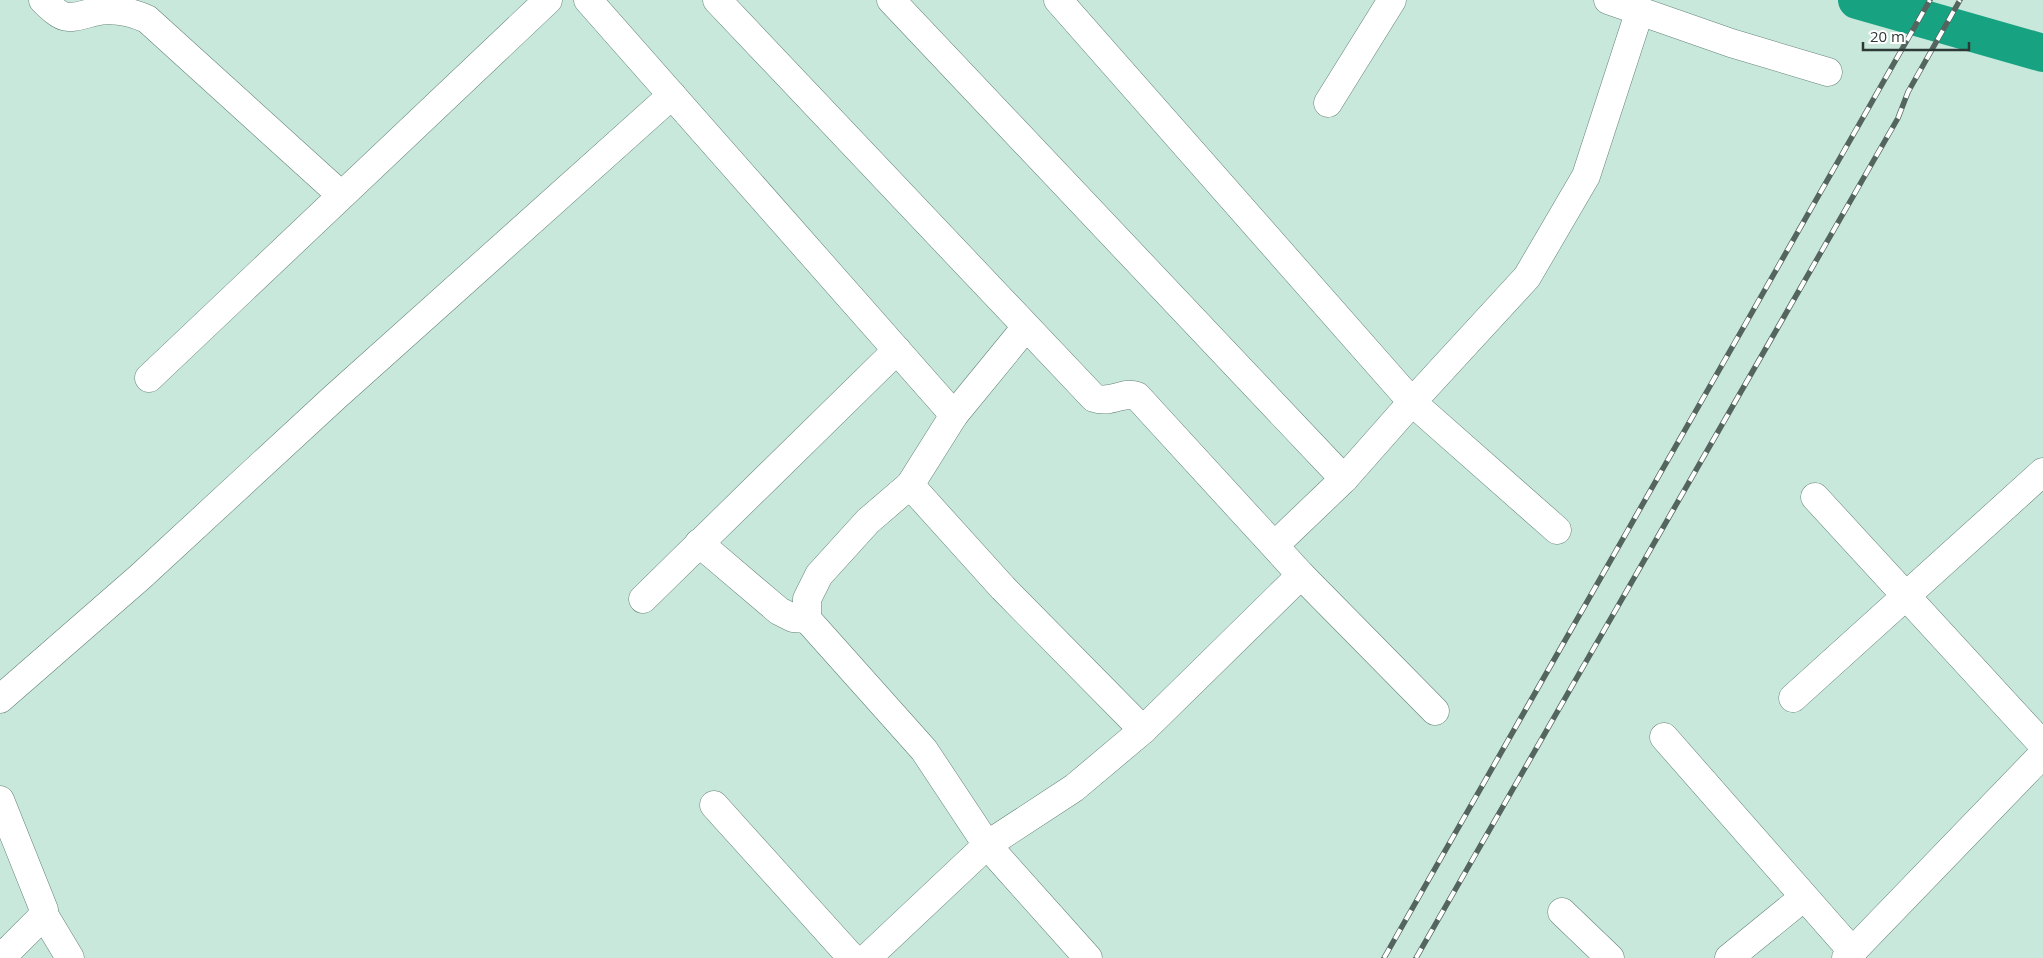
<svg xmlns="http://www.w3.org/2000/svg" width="2043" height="958" font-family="'Open Sans',sans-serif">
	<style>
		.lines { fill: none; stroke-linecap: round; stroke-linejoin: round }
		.canal { stroke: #17a381; stroke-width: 38 }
		.minor-casing { stroke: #658378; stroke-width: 29 }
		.minor { stroke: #fff; stroke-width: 28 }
		.rail-casing { stroke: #54655f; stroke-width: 5.5 }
		.rail { stroke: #fff; stroke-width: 4; stroke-dasharray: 11; stroke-linecap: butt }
	</style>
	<rect width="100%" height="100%" fill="#c8e8dc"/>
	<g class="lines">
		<path class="canal" d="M 1857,0 L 2043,53"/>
		<g class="minor-casing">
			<g id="minor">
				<path d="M 43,0 C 65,22 67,19 94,12 C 112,8 131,12 147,19 L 341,195"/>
				<path d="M 588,0 L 954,415"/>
				<path d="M 717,0 L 1094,398 C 1112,404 1122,391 1137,396 L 1301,575 L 1435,711"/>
				<path d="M 891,0 L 1344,479"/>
				<path d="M 1058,0 L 1412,402 L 1557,530"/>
				<path d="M 1608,0 L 1731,43 L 1828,72"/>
				<path d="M 1328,103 L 1392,0"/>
				<path d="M 1026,327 L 954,415 L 910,485 L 868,521 L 819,575 L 807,599 L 807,619 L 924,750 L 987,845 L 1088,958"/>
				<path d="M 149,378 L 548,0"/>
				<path d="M 910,485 L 1003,588 L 1143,730"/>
				<path d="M 1815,497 L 2043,745"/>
				<path d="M 699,543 L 779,611 L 793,618 L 807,619"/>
				<path d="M 1275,545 L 1344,479 L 1412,402 L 1527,277 L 1586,176 L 1640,10"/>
				<path d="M 643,599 L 897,350"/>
				<path d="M 1793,698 L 2043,472"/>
				<path d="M 0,699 L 140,577 L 335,397 L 672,95"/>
				<path d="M 1664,737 L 1853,952"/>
				<path d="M 0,800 L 44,910 L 40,919 L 1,958"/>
				<path d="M 714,805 L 852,958"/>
				<path d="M 1562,912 L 1610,958"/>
				<path d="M 43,913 L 70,958"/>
				<path d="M 867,958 L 987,845 L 1074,788 L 1143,730 L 1301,575"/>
				<path d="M 1729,958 L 1804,897"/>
				<path d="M 1846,958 L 2043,754"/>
			</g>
		</g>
		<use href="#minor" class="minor"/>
		<g class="rail-casing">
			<g id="rail">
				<path d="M 1384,958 L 1930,0"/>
				<path d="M 1416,958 L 1898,118 L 1908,92 L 1960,0"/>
			</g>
		</g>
		<use href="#rail" class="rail"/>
	</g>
	<path d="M1863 42v8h106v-8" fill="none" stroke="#2d3935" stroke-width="2.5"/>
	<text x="1870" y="42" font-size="15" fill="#2d3935" stroke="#ffffff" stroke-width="4" paint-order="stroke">20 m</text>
</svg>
